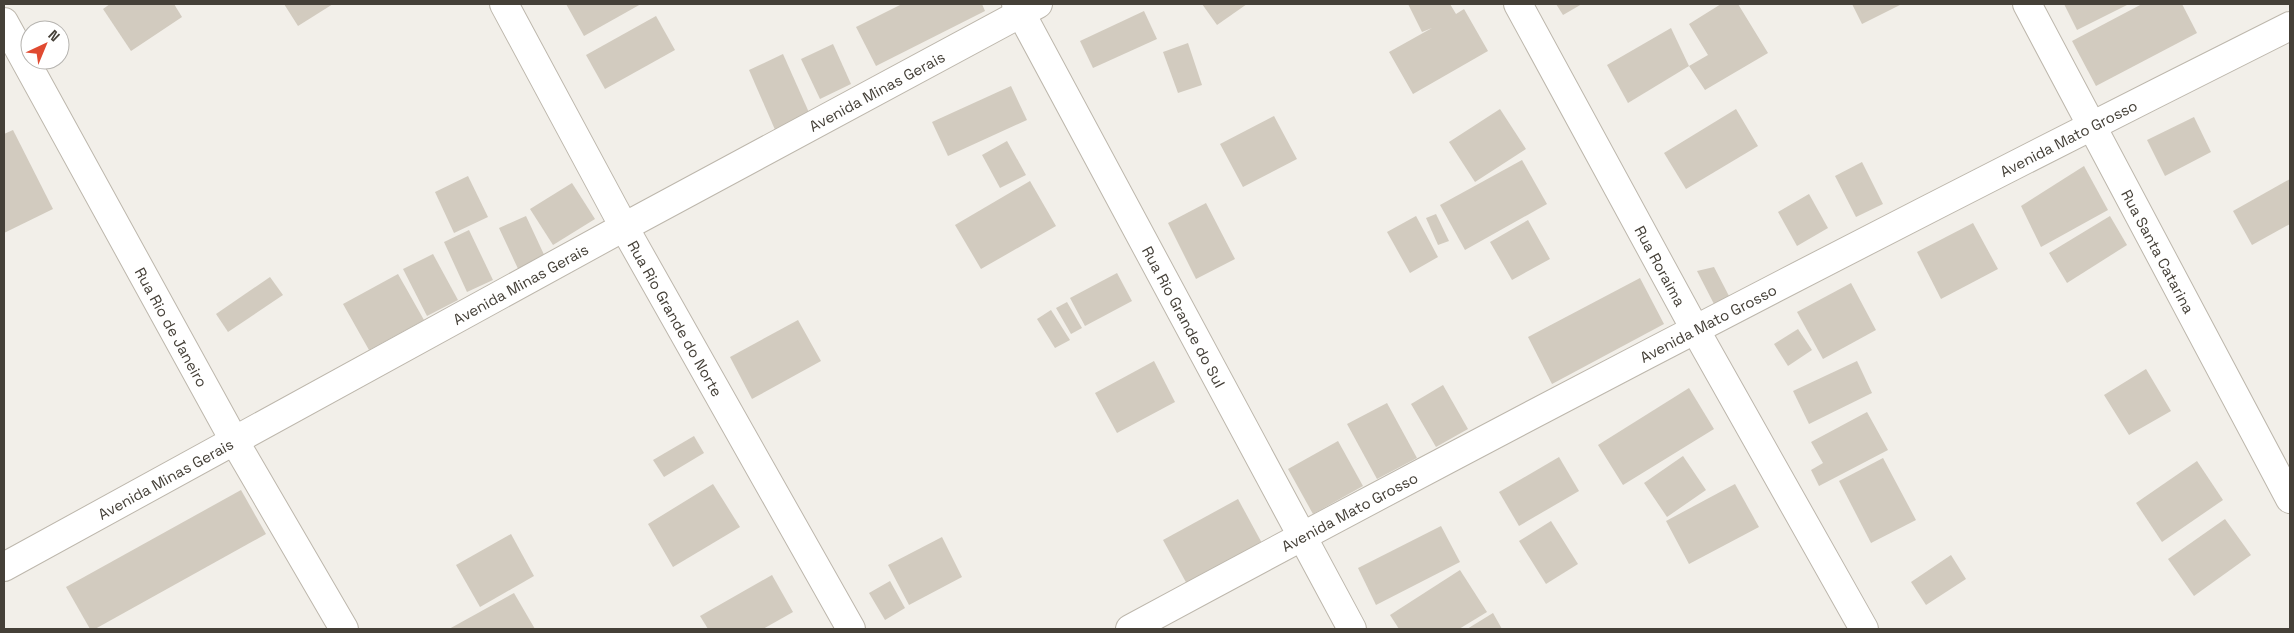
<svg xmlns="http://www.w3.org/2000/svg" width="2294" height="633" font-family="'Space Grotesk',sans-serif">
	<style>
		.building { fill: #d2cbbf }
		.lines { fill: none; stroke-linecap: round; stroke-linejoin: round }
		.minor-casing { stroke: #bdb7ac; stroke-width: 30 }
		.minor { stroke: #fff; stroke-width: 28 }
		.labels { text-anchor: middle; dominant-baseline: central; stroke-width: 4; stroke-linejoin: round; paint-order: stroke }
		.street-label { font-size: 15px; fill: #454038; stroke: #fff }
	</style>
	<rect width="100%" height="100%" fill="#f2efe9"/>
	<g class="building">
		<path d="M 110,4 L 174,4 L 182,17 L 131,51 L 103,9 Z"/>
		<path d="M 284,4 L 333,4 L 298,26 Z"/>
		<path d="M 566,4 L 641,4 L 584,36 Z"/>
		<path d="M 902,4 L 982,4 L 985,11 L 876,66 L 856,27 Z"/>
		<path d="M 1202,4 L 1247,4 L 1217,25 Z"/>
		<path d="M 1408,4 L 1450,4 L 1456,14 L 1464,9 L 1488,51 L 1413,94 L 1389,52 L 1432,28 L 1422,32 Z"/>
		<path d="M 1556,4 L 1582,4 L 1563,15 Z"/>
		<path d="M 1721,4 L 1738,4 L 1768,53 L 1705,90 L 1689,66 L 1708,55 L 1689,24 Z"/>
		<path d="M 1852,4 L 1902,4 L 1862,24 Z"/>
		<path d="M 2064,4 L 2129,4 L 2077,30 Z"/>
		<path d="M 2142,4 L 2182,4 L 2197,33 L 2096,86 L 2072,41 Z"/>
		<path d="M 1144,11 L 1157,39 L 1093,68 L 1080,41 Z"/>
		<path d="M 656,16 L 675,50 L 605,89 L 586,55 Z"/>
		<path d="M 1671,28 L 1689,66 L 1628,103 L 1607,65 Z"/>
		<path d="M 1188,43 L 1202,85 L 1178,93 L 1163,52 Z"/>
		<path d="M 833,44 L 851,84 L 820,99 L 801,59 Z"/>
		<path d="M 783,54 L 811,117 L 776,132 L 749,70 Z"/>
		<path d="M 1011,86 L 1027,120 L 948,156 L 932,122 Z"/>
		<path d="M 1500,109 L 1526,149 L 1475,182 L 1449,142 Z"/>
		<path d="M 1736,109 L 1758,146 L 1686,189 L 1664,153 Z"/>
		<path d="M 1274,116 L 1297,159 L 1243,187 L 1220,144 Z"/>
		<path d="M 2194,117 L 2211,152 L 2165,176 L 2147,140 Z"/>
		<path d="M 13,130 L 53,209 L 4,233 L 4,134 Z"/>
		<path d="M 1007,141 L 1026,175 L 1000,188 L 982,155 Z"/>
		<path d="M 1522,160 L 1547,204 L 1465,250 L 1440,205 Z"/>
		<path d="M 1862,162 L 1883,204 L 1856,217 L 1835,176 Z"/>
		<path d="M 2084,166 L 2108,210 L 2041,247 L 2021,206 Z"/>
		<path d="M 468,176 L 488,217 L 454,233 L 435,192 Z"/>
		<path d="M 2290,179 L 2290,224 L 2252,245 L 2233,211 Z"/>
		<path d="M 1030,181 L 1056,226 L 981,269 L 955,225 Z"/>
		<path d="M 572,183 L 595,219 L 553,245 L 530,209 Z"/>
		<path d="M 1809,194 L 1828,228 L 1797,246 L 1778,212 Z"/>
		<path d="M 1206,203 L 1235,259 L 1196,279 L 1168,223 Z"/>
		<path d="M 1436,214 L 1449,241 L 1438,245 L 1426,218 Z"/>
		<path d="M 526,216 L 547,261 L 520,273 L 499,228 Z"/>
		<path d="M 1416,216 L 1438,257 L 1410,273 L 1387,232 Z"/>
		<path d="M 2110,216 L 2127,245 L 2067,283 L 2049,253 Z"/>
		<path d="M 1528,220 L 1550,259 L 1512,280 L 1490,242 Z"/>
		<path d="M 1973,223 L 1998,269 L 1941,299 L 1917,252 Z"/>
		<path d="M 469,230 L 493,280 L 467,292 L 444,242 Z"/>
		<path d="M 433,254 L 458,300 L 427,316 L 403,269 Z"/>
		<path d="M 1714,267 L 1729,296 L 1714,304 L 1697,271 Z"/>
		<path d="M 1117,273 L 1132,301 L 1085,326 L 1070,298 Z"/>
		<path d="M 398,274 L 424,320 L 369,350 L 343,304 Z"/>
		<path d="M 270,277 L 283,295 L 228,332 L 216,314 Z"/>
		<path d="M 1640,278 L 1664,324 L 1552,384 L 1528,337 Z"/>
		<path d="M 1851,283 L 1876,330 L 1823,359 L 1797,312 Z"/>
		<path d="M 1067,302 L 1082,328 L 1071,334 L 1056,308 Z"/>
		<path d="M 1051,310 L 1070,340 L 1055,348 L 1037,319 Z"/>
		<path d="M 798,320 L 821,361 L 752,399 L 730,357 Z"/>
		<path d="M 1798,329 L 1812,350 L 1788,366 L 1774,344 Z"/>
		<path d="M 1154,361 L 1175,402 L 1117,433 L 1095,393 Z"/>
		<path d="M 1857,361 L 1872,393 L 1809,424 L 1793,391 Z"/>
		<path d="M 2146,369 L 2171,411 L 2129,435 L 2104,395 Z"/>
		<path d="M 1443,385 L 1468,429 L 1436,447 L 1411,404 Z"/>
		<path d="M 1689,388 L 1714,429 L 1623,485 L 1598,445 Z"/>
		<path d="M 1387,403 L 1417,458 L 1377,479 L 1347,424 Z"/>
		<path d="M 1867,412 L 1888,450 L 1819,486 L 1811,470 L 1823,463 L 1811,442 Z"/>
		<path d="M 694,436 L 704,453 L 664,477 L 653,460 Z"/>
		<path d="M 1338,441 L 1363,486 L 1313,514 L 1288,469 Z"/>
		<path d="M 1683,456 L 1706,490 L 1667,517 L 1644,483 Z"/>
		<path d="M 1559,457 L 1579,491 L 1519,526 L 1499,492 Z"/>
		<path d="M 1883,458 L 1916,520 L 1871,543 L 1839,481 Z"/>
		<path d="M 2197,461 L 2223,500 L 2162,542 L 2136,503 Z"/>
		<path d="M 713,484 L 740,527 L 673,567 L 648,524 Z"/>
		<path d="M 1735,484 L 1759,527 L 1689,564 L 1666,521 Z"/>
		<path d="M 241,490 L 266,534 L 95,629 L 90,629 L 66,587 Z"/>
		<path d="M 1238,499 L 1263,545 L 1188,586 L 1163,540 Z"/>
		<path d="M 2225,519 L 2251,555 L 2194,596 L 2168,559 Z"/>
		<path d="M 1551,521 L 1578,564 L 1546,584 L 1519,541 Z"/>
		<path d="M 1441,526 L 1460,562 L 1376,605 L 1358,568 Z"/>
		<path d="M 511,534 L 534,576 L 480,607 L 456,565 Z"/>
		<path d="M 942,537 L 962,577 L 909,605 L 888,565 Z"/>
		<path d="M 1951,555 L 1966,579 L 1926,605 L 1911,582 Z"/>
		<path d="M 1460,570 L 1487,612 L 1459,629 L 1399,629 L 1390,615 Z"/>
		<path d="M 772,575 L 793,612 L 763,629 L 708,629 L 700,616 Z"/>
		<path d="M 890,581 L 905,608 L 885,620 L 869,593 Z"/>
		<path d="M 514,593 L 535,629 L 449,629 Z"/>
		<path d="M 1493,613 L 1502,629 L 1467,629 Z"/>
	</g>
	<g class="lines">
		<g class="minor-casing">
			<g id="minor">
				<path id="s1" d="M 504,4 L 624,227 L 851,629"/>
				<path id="s2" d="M 1016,4 L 1352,629"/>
				<path id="s3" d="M 1518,4 L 1696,331 L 1864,629"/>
				<path id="s4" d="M 2027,4 L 2290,499"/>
				<path id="s5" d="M 4,22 L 235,442 L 344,629"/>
				<path id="s6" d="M 4,567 L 624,227 L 1038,4"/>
				<path id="s7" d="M 1130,629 C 1513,422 1901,221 2290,26"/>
			</g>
		</g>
		<use href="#minor" class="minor"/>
	</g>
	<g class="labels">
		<g class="street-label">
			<text stroke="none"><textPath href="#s6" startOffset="994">Avenida Minas Gerais</textPath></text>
			<text stroke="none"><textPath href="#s7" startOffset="1059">Avenida Mato Grosso</textPath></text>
			<text stroke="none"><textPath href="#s4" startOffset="280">Rua Santa Catarina</textPath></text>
			<text stroke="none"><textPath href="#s3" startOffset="298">Rua Roraima</textPath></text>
			<text stroke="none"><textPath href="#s6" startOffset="589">Avenida Minas Gerais</textPath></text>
			<text stroke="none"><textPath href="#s2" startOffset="355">Rua Rio Grande do Sul</textPath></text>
			<text stroke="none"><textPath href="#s1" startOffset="358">Rua Rio Grande do Norte</textPath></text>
			<text stroke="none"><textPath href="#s7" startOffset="654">Avenida Mato Grosso</textPath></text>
			<text stroke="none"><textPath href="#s5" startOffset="348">Rua Rio de Janeiro</textPath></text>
			<text stroke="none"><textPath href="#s6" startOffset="184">Avenida Minas Gerais</textPath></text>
			<text stroke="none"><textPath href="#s7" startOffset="249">Avenida Mato Grosso</textPath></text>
		</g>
	</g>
	<rect width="2294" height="633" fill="none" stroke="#454038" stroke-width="10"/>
	<g transform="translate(45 45) rotate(44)"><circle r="24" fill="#ffffff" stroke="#b5b3af"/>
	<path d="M0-4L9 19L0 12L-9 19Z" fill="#e04a31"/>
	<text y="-8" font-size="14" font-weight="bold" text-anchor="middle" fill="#454038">N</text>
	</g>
</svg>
